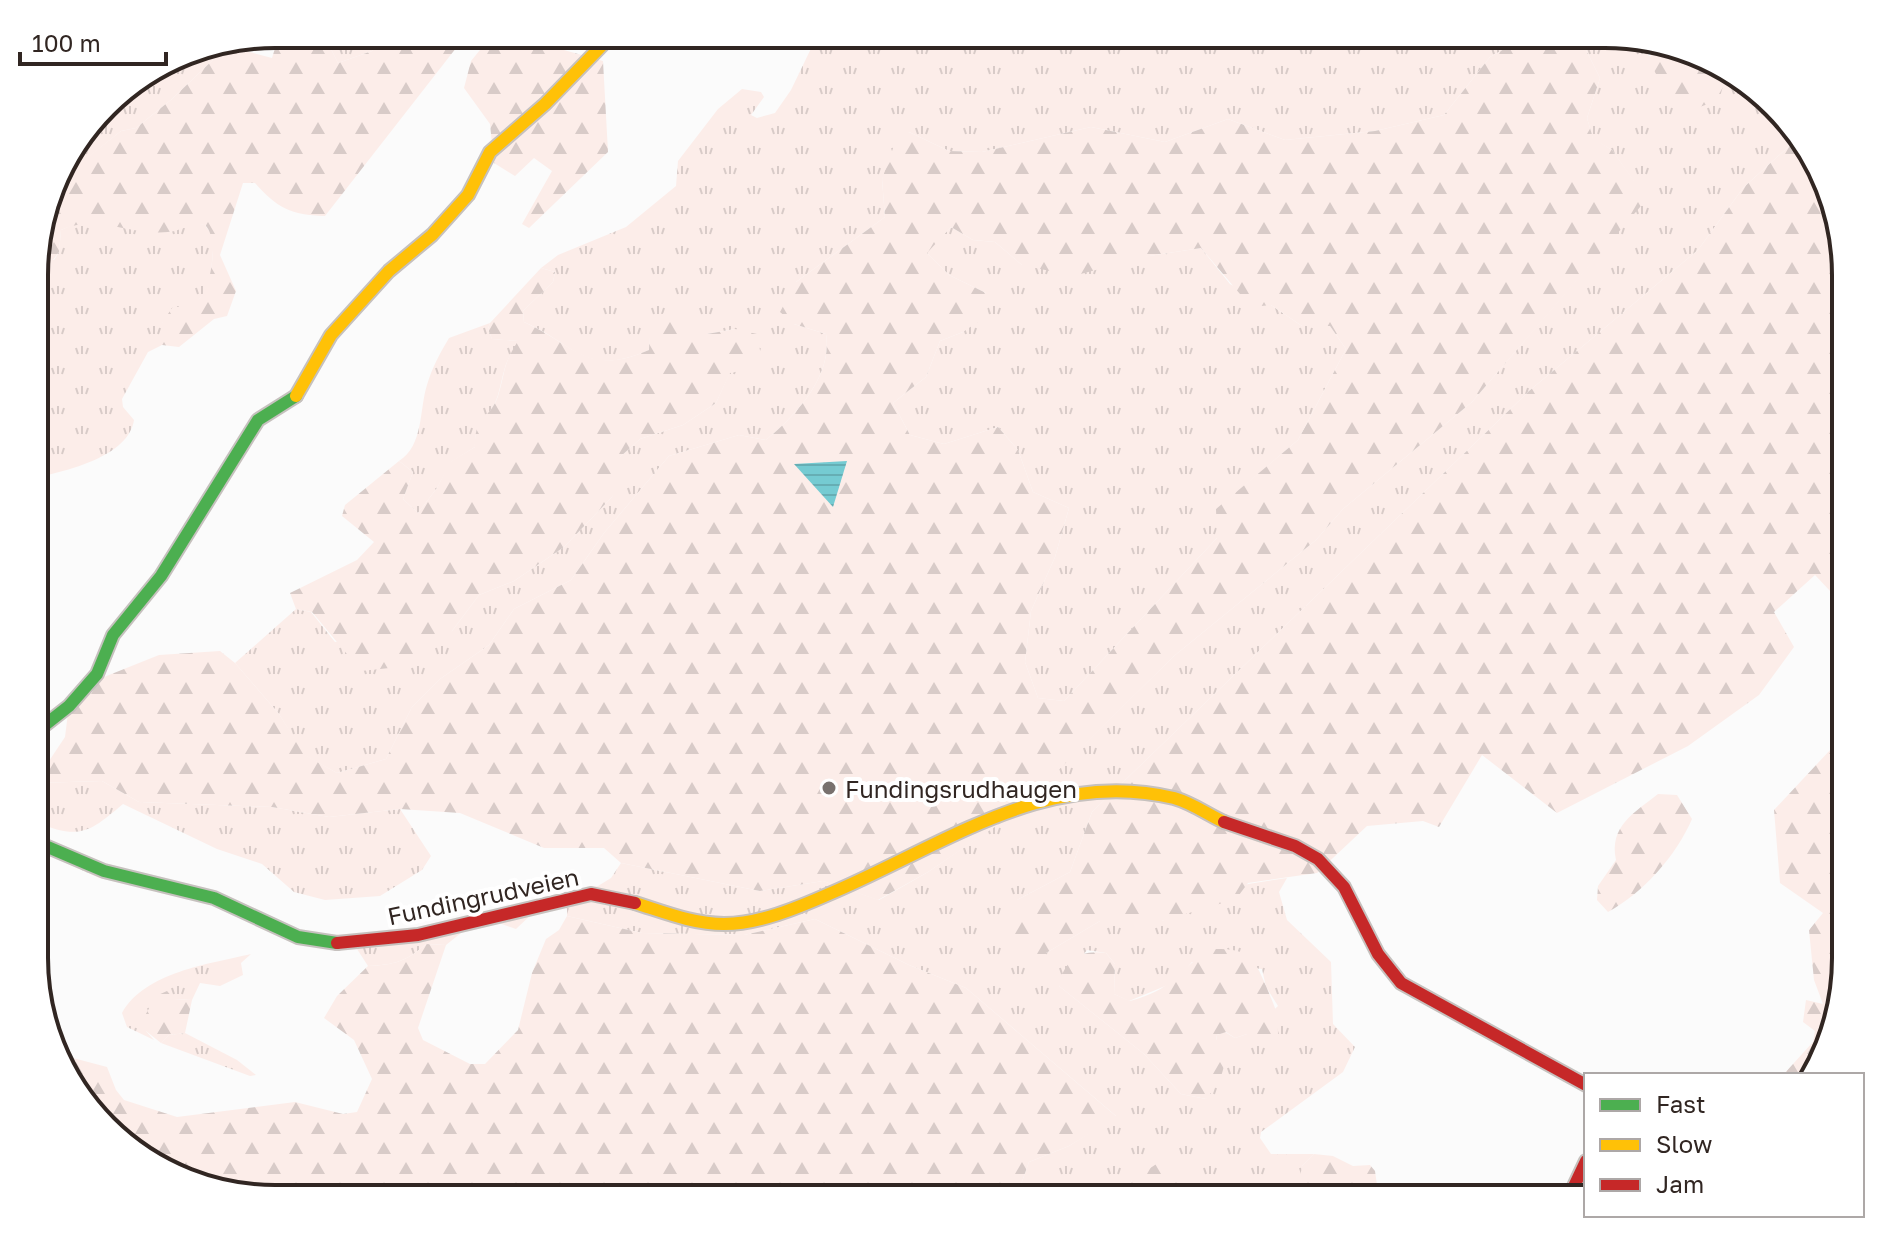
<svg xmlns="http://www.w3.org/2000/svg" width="1880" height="1233" font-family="'Golos Text',sans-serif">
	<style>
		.grass { fill: url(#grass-tufts); fill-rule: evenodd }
		.forest { fill: url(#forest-firs); fill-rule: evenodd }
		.water { fill: url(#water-rules) }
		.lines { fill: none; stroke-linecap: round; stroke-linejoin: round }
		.fast-casing { stroke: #c6c1be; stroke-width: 16 }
		.slow-casing { stroke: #c6c1be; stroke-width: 16 }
		.jam-casing { stroke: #c6c1be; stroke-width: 16 }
		.fast { stroke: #4caf50; stroke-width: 12 }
		.slow { stroke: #ffc107; stroke-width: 12 }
		.jam { stroke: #c62828; stroke-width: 12 }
		.poi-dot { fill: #78716e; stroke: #fff; stroke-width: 3 }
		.labels { text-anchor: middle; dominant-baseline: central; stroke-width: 8; stroke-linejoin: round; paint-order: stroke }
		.poi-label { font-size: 24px; fill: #312622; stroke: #fff; text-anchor: start }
		.street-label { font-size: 24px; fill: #312622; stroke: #fff }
		.rim { fill: none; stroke: #312622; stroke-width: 4 }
	</style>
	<defs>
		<pattern id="grass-tufts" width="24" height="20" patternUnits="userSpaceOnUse" patternTransform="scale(2)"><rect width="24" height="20" fill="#fcede9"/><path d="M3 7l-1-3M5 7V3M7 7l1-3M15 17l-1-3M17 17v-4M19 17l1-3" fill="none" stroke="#d8cbc8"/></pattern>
		<pattern id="forest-firs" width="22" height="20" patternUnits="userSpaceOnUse" patternTransform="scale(2)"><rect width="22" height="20" fill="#fcede9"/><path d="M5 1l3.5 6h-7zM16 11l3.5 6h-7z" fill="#d8cbc8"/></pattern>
		<pattern id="water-rules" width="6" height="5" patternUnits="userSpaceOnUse" patternTransform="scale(2)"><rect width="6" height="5" fill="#75cbd2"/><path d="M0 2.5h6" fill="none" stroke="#66aeb4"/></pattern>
	</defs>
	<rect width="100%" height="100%" fill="#fbfbfb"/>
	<g class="grass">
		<path d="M 339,34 L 381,34 L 372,51 L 338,63 L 330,47 Z"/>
		<path d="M 818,34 L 1531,34 L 1490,57 L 1444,115 L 1375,131 L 1285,140 L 1228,119 L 1165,142 L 1091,127 L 982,152 L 949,151 L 909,132 L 882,179 L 885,217 L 796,282 L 794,324 L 826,334 C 833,376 796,415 766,440 L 739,435 L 669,456 L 604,533 L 571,580 L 514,609 L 489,645 L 440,679 L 412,707 L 386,759 L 337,773 L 304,755 L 279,714 L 235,663 L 296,609 L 311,612 L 335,642 L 452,631 L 479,595 L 514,581 L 564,547 L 612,497 L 620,457 L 640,439 L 683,425 L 716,403 L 730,372 L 735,329 L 707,334 L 651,323 L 649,350 C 584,378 577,345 524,322 L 523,311 L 553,282 L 555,272 L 541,268 L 558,255 L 626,227 L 676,186 L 678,161 L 718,109 L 742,89 L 761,92 L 764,97 L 751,115 L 757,118 L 775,113 L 791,90 Z"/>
		<path d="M 1578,34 L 1605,34 L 1653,42 L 1648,55 L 1718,100 L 1728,69 L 1739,75 L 1798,138 L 1743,188 L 1698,250 L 1529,391 L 1092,812 L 1070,872 L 1017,900 L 1046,953 L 1100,921 L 1162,921 L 1248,884 L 1287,878 L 1279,892 L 1287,920 L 1331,962 L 1333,1024 L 1355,1047 L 1343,1072 L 1261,1132 L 1260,1138 L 1271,1154 L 1314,1154 L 1302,1166 L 1322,1199 L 1230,1199 L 1212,1186 L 1132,1180 L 1123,1199 L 1003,1199 L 1020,1187 L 1029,1162 L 1069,1146 L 1116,1116 L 966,988 L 909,965 L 815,919 L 744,935 L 642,933 L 567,916 L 567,909 L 563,905 L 534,912 L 516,929 L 499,923 L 485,925 L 466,929 L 446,945 L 426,944 C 407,961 394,965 368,966 L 357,949 L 304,941 L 209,902 L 99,878 L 36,849 L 36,834 L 90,859 L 207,891 L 294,928 L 324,935 L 396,934 L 598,886 L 611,878 L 621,863 L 760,891 L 823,881 L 879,900 L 928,872 L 1014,813 L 1174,656 L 1316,540 L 1343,509 L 1472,402 L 1646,199 L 1612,150 L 1593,139 L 1587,118 L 1600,78 ZM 1087,950 L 1106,953 L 1115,964 L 1114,994 L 1129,1001 L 1175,982 L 1192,962 L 1262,969 L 1266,987 L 1278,1006 L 1247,1034 L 1235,1038 L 1225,1032 L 1217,1035 L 1206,1099 L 1181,1094 L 1144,1054 L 1059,986 Z"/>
		<path d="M 224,44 L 218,55 L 172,99 L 136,128 L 121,131 L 60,180 L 59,168 L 96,121 L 127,98 L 140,79 L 183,52 Z"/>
		<path d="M 81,221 L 169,232 L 194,223 L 205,225 L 214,238 L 210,286 L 196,303 L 162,323 L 162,345 L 148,352 L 122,399 L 123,407 L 134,420 C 128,457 68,470 36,478 L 36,258 L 54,260 L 59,252 L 61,230 Z"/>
		<path d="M 951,227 L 973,240 L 995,242 L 1022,265 L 1149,256 L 1201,248 L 1230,284 L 1271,305 L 1302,326 L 1330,326 L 1346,349 L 1298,440 L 1217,509 L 1217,538 L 1064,701 L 1038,698 L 1025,662 L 1031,611 L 1055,557 L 1069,508 L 1033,492 L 1018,450 L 998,427 L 944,444 L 910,435 L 893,403 L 926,377 L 940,341 L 963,332 L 986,293 L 949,275 L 926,252 Z"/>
		<path d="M 490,323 L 488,329 L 492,339 L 519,341 C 503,364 505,370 498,395 C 491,419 474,418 475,447 L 451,462 L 437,488 L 418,513 L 403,499 L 413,472 L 399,461 C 424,445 419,410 427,385 C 432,368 440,353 449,338 Z"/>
		<path d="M 102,781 L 139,802 L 272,807 L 329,817 L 400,809 L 431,856 L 422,870 L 380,896 L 325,900 L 294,892 L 262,864 L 217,849 L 123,804 C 89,833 79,840 36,822 L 36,783 Z"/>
		<path d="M 251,954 L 241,963 L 243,975 L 220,986 L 200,983 L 192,1000 L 174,999 L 146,1031 L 154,1040 L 127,1027 L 122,1013 C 145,972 209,964 251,954 Z"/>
		<path d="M 185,1033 L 237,1060 L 256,1075 L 250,1076 L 161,1043 L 169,1035 Z"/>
	</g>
	<g class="forest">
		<path d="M 308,34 L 339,34 L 330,47 L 338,63 L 372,51 L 381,34 L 467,34 L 325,216 C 291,215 277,208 255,183 L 243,183 L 220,255 L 236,291 L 227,316 L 214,319 L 179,347 L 162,345 L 162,323 L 172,308 C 179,306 191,306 197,301 C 212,290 219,237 205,225 C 190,222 182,231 168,232 C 130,236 97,213 61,230 L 59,252 L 53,260 L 36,258 L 36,244 L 57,175 L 60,179 L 121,131 L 136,128 L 172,99 L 218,55 L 224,44 L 246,40 L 246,51 L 272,58 L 276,45 L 288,40 L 298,47 L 307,39 Z"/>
		<path d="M 493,34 L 547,34 L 539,43 L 603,61 L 608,152 L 529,228 L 522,224 L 552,171 L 534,158 L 515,176 L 494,163 L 490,124 L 464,88 L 471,61 Z"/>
		<path d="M 1531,34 L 1578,34 L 1600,78 L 1587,118 L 1593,138 L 1612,150 L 1647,199 L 1472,402 L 1343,509 L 1316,540 L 1174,656 L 1014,814 L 928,872 L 878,900 L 823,881 L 760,891 L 621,863 L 604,848 L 544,848 L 460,813 L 400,809 L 329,817 L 272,807 L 139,802 L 102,781 L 36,783 L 36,765 L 47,764 L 65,737 L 68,713 L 99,679 L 159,655 L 220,651 L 235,663 L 279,714 L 305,755 L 337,773 L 386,759 L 412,707 L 440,679 L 489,645 L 514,609 L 571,580 L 604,533 L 669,456 L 739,435 L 766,440 C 796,415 833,376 826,334 L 794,324 L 780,312 L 796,282 L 885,217 L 882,179 L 896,140 L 909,132 L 949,151 L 982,152 L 1091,127 L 1165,142 L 1228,119 L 1285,140 L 1375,131 L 1444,115 L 1490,57 ZM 951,227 L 973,240 L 995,242 L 1022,265 L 1073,276 L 1149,256 L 1201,248 L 1251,307 L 1271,305 L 1302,326 L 1330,326 L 1346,349 L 1298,440 L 1216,509 L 1217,538 L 1064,701 L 1038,698 L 1025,662 L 1031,611 L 1055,557 L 1069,508 L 1033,492 L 1018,450 L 998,427 L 944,444 L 910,435 L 893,403 L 926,377 L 940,341 L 963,332 L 988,315 L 986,293 L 949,275 L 927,253 Z"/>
		<path d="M 1653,42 L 1682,47 L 1728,69 L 1719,100 L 1694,109 C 1671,92 1642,73 1653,42 Z"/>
		<path d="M 1798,138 L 1814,155 L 1846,260 L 1846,608 L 1815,575 L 1774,612 L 1794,647 L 1759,695 L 1688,746 L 1557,813 L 1482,755 L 1439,827 L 1423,821 L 1367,826 L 1317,873 L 1248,883 L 1236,899 L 1162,921 L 1100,921 L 1046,953 L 1042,966 L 1016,956 L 1006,942 L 1017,900 L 1070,872 L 1092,812 L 1529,391 L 1698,250 L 1743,188 Z"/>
		<path d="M 541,268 L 555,272 L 553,282 L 523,311 L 524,322 C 575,345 587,377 649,350 L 650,323 L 668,310 L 697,319 L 707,334 L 735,329 L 757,334 L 761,356 L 751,369 L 730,373 L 716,403 L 683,425 L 640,439 L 620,457 L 623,474 L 612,497 L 564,547 L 514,581 L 479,595 L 452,631 L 399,667 L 361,671 L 312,612 L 296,609 L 290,593 L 357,560 L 374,542 L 342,516 L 345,505 L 399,461 L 413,472 L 403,499 L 418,513 L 437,488 L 450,462 L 475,447 C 474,415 490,420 498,396 C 506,370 502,366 518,341 L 492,339 L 488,329 L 490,323 Z"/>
		<path d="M 1846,733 L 1846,973 L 1811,1075 L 1783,1075 L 1813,1042 L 1815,1031 L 1803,1022 L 1806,1000 L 1823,1004 L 1814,980 L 1809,930 L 1823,913 L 1780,883 L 1774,810 Z"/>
		<path d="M 1658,794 L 1677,795 L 1692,819 C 1676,856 1643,893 1608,912 L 1597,900 L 1598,886 L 1616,860 C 1609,826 1634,813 1658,794 Z"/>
		<path d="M 567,916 L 642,933 L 744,935 L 815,919 L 909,965 L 966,988 L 1117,1117 L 1069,1146 L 1029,1162 L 1020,1187 L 1003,1199 L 275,1199 L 198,1186 L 141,1158 L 67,1079 L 58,1054 L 107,1067 L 116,1090 L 124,1100 L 177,1117 L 295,1102 L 343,1114 L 357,1112 L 372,1079 L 354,1040 L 324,1018 L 337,996 L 368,966 C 394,965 407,961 426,944 L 446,945 L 418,1028 L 423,1040 L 470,1064 L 485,1064 L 518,1030 L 532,973 L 546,939 L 559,930 Z"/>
		<path d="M 1209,949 C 1246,948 1253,954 1266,986 C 1275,1008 1278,1010 1278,1035 L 1268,1045 L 1247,1034 L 1235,1038 L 1226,1032 L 1217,1035 L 1216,1040 L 1226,1048 C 1225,1070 1221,1082 1206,1099 L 1181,1094 L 1144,1054 L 1059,986 C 1064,959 1081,949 1106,953 L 1115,964 L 1114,994 L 1130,1001 C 1174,989 1176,973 1209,949 Z"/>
		<path d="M 167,991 L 174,999 L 192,1000 L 185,1033 L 169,1035 L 161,1043 L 146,1031 L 142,1021 L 156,996 Z"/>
		<path d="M 1314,1154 L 1333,1156 L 1353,1166 L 1370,1165 L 1375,1171 L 1379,1199 L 1322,1199 L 1299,1183 L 1302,1166 Z"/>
		<path d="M 1161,1161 L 1230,1199 L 1123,1199 L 1132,1180 Z"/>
	</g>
	<path class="water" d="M 847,461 L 833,507 L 794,464 Z"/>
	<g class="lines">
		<g class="fast-casing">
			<g id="fast">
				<path d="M 36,732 L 69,706 L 97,674 L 113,635 L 161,576 L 258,420 L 296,396"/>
				<path d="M 36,842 L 104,871 L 214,898 L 298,937 L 337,943"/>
			</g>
		</g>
		<g class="slow-casing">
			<g id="slow">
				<path d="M 296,396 L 331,335 L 389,271 L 432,235 L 468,195 L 490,152 L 545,104 L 613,34"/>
				<path d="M 635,903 C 664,912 693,924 724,924 C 759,924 797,908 829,894 C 941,847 1046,767 1174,798 C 1192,803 1207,814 1224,822"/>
			</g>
		</g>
		<g class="jam-casing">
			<g id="jam">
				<path d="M 1224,822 L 1295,846 L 1318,859 L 1344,887 L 1378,954 L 1401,983 L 1586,1085"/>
				<path d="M 337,943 L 418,935 L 591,894 L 635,903"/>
				<path d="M 1568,1199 L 1586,1161"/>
			</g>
		</g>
		<use href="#fast" class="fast"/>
		<use href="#slow" class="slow"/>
		<use href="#jam" class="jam"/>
	</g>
	<circle class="poi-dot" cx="829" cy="788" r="8"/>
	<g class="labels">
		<g class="poi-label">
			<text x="845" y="788">Fundingsrudhaugen</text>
		</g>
		<g class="street-label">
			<text transform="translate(483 896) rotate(-12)">Fundingrudveien</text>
		</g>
	</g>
	<path d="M0 0H1880V1233H0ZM275 48H1605A227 227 0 0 1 1832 275V958A227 227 0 0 1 1605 1185H275A227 227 0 0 1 48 958V275A227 227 0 0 1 275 48Z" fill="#fff" fill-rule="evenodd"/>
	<path class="rim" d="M275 48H1605A227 227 0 0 1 1832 275V958A227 227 0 0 1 1605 1185H275A227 227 0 0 1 48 958V275A227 227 0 0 1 275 48Z"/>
	<rect x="1584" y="1073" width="280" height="144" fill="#ffffff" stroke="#ada8a7" stroke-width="2"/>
	<rect x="1600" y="1099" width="40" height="12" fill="#4caf50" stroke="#ada8a7" stroke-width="2"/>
	<text x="1656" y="1113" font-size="24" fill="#312622">Fast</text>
	<rect x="1600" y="1139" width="40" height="12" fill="#ffc107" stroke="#ada8a7" stroke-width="2"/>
	<text x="1656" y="1153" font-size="24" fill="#312622">Slow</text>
	<rect x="1600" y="1179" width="40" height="12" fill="#c62828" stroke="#ada8a7" stroke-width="2"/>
	<text x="1656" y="1193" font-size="24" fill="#312622">Jam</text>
	<path d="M20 52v12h146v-12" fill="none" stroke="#312622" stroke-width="4"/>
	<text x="32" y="52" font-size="24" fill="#312622" stroke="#ffffff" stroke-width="6" paint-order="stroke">100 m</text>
</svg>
